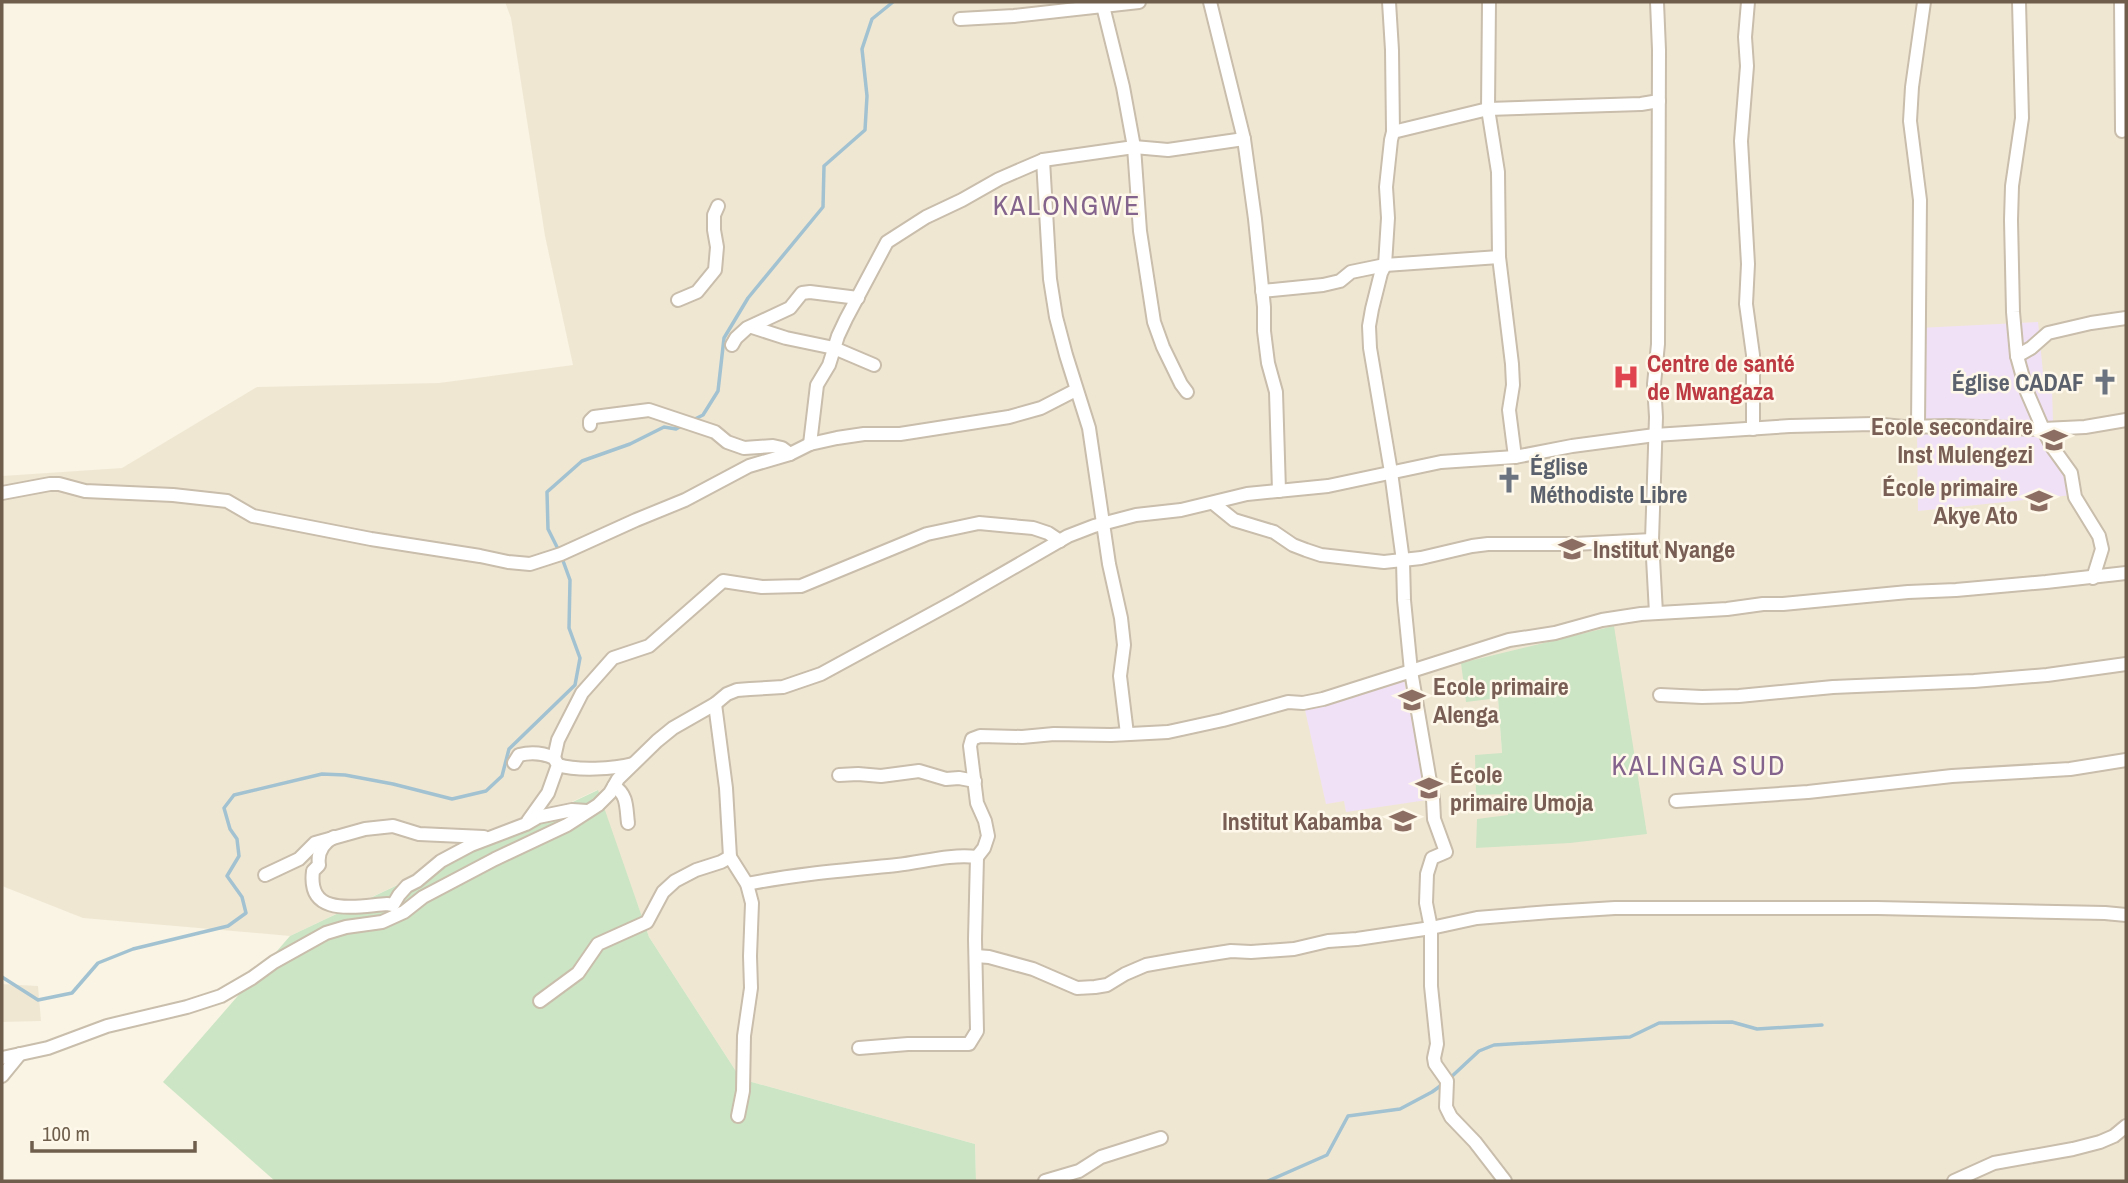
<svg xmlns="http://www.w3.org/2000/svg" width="2128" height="1183" font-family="'Archivo Narrow',sans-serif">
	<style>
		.residential { fill: #f0e7d3; fill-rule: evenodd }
		.education { fill: #f1e1f6 }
		.green { fill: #cce5c4 }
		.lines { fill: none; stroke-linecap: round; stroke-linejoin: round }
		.stream { stroke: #a2c2d1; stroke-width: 3.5 }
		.street-casing { stroke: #c9bdab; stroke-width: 16 }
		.street { stroke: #fff; stroke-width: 12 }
		.labels { text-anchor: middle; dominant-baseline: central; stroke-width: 5; stroke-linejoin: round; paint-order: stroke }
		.health-label { font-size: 24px; font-weight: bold; fill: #be3a42; stroke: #fdf8e9; text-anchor: start }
		.worship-label { font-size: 24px; font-weight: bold; fill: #5b616d; stroke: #fdf8e9; text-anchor: end }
		.education-label { font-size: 24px; font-weight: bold; fill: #785e54; stroke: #fdf8e9; text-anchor: end }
		.quarter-label { font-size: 28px; letter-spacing: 2px; fill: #84648c; stroke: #fdf8e9 }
	</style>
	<rect width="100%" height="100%" fill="#f9f4e4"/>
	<g class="residential">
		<path d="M 505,2 L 2126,2 L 2126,1181 L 976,1181 L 975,1144 L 741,1079 L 649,937 L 597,790 L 290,936 L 83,918 L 2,886 L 2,476 L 122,468 L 257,387 L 439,383 L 573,365 L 545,236 L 511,18 ZM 1498,698 L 1570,843 L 1508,815 L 1509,793 L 1476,795 L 1502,753 Z"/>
		<path d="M 2,984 L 38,986 L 41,1021 L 2,1022 Z"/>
	</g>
	<g class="education">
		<path d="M 2038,322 L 2044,383 L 2052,390 L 2053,422 L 2011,424 L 1922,420 L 1919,328 Z"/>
		<path d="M 1917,430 L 2040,432 L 2069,473 L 2072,495 L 1918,511 Z"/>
		<path d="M 1404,680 L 1427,800 L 1346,812 L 1344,801 L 1326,804 L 1305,710 Z"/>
	</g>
	<g class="green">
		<path d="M 1614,626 L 1647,834 L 1570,843 L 1476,848 L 1477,819 L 1508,815 L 1509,794 L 1476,795 L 1475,755 L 1502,753 L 1498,698 L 1466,702 L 1461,663 Z"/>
		<path d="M 598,790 L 649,937 L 741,1079 L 975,1144 L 976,1181 L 275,1181 L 163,1082 L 290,936 Z"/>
	</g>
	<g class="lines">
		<g class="stream">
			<path d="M 691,421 L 703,415 L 718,391 L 724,338 L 748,298 L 823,207 L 824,166 L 865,130 L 867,96 L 862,49 L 872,19 L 893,2"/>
			<path d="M 559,551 L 548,529 L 547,492 L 582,461 L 630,444 L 664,427 L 676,429 L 681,426"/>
			<path d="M 2,977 L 38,1000 L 72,993 L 98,963 L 133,949 L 228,926 L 246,913 L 242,897 L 227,876 L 239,856 L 237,839 L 230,829 L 224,808 L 234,795 L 322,774 L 345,775 L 393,784 L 452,799 L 486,791 L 502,776 L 509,749 L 575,685 L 580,658 L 569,628 L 570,580 L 562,558"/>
			<path d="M 1449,1079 L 1479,1051 L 1494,1045 L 1630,1037 L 1659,1023 L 1732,1022 L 1757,1029 L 1822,1025"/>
			<path d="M 1268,1181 L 1327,1155 L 1348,1116 L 1400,1109 L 1432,1092 L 1443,1084"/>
		</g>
		<g class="street-casing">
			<g id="street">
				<path d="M 1102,2 L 1123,87 L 1134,147 L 1140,231 L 1154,322 L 1163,347 L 1181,384 L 1187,392"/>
				<path d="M 1210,2 L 1244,139 L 1255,219 L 1264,307 L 1264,331 L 1268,363 L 1276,392 L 1279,491"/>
				<path d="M 1389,2 L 1392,50 L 1393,132 L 1391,140 L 1386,187 L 1388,218 L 1385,265 L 1381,273 L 1372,309 L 1369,326 L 1370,348 L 1391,472 L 1403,561 L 1404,600 L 1411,671 L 1433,799 L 1434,819 L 1446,852 L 1432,858 L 1427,874 L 1426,903 L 1431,928 L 1431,986 L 1437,1044 L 1434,1058 L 1435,1064 L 1447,1081 L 1446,1107 L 1451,1117 L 1475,1142 L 1505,1181"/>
				<path d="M 1489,2 L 1488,109 L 1498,172 L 1499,257 L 1512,364 L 1513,385 L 1509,410 L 1515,457"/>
				<path d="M 1748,2 L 1745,37 L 1747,66 L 1741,141 L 1748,264 L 1746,304 L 1753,355 L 1753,429"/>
				<path d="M 2019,2 L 2022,118 L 2012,186 L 2011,220 L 2013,312 L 2017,356 L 2027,392 L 2043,429 L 2053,448 L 2071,473 L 2075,497 L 2099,536 L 2102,549 L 2093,578"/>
				<path d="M 2121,2 L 2122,131"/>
				<path d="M 960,19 L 1014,16 L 1139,2"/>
				<path d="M 1393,132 L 1488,109 L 1641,104 L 1659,101"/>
				<path d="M 1043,160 L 1050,279 L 1056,317 L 1066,355 L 1089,428 L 1109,564 L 1121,618 L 1124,645 L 1120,676 L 1127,734"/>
				<path d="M 1262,291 L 1323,285 L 1340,281 L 1351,272 L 1385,265 L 1499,257"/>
				<path d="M 678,300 L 697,292 L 715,270 L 717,247 L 714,230 L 714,215 L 718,206"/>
				<path d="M 752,327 L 786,338 L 834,348 L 874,365"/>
				<path d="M 732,345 L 736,338 L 747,328 L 790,308 L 802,293 L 810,292 L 858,298"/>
				<path d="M 2017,356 L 2031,348 L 2048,333 L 2091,323 L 2126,318"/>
				<path d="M 590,425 L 590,421 L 594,417 L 649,410 L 715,432 L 727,442 L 744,448 L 773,446 L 782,448 L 790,454"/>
				<path d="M 1918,427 L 1920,200 L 1910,121 L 1912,87 L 1924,2"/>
				<path d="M 810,444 L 817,385 L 829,365 L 838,336 L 846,319 L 887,242 L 926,217 L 962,200 L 999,179 L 1043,160 L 1134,147 L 1168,150 L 1244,139"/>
				<path d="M 2,493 L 50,484 L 59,484 L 85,491 L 173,495 L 227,501 L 253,516 L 371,539 L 480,556 L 508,562 L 530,564 L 561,554 L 636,520 L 685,500 L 749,466 L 790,454 L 810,444 L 837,438 L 864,434 L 900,434 L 1009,417 L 1041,408 L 1076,390"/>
				<path d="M 1213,503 L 1234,520 L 1274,532 L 1293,545 L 1306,550 L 1321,555 L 1384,562 L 1421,558 L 1472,546 L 1488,544 L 1574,544 L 1652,540"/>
				<path d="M 1656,613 L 1652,540 L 1656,417 L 1654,384 L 1658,344 L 1659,50 L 1657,2"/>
				<path d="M 1660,695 L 1702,697 L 1739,696 L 1833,687 L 1974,681 L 2047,675 L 2126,664"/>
				<path d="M 715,704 L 726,788 L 730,857 L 747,884 L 752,903 L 750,956 L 751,988 L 744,1036 L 743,1091 L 738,1116"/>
				<path d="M 554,758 L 558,740 L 582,693 L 613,658 L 649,646 L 723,581 L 762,587 L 801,586 L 927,534 L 979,523 L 1033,528 L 1048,533 L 1060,541"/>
				<path d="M 514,763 L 519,755 C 531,752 543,753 554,758 L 558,765 L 548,793 L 528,821"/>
				<path d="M 558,765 C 577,771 614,769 633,764"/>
				<path d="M 839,775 L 858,774 L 881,776 L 919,771 L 946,779 L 959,778 L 975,781"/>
				<path d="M 614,786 C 628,795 626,808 628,823"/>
				<path d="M 1676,801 L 1808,792 L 1952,776 L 2070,769 L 2126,760"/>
				<path d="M 334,837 C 323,843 317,852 319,865 L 313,871 C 307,918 356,906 387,904 L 393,905 L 399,895 L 407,886 L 417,881 L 441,861 L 471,845 L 526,824 L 538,817 L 572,810 L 587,811"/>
				<path d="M 265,875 L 299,859 L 315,843 L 365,829 L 393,826 L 419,834 L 484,837"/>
				<path d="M 747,884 C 796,874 847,870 897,865 C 924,862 949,854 977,857"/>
				<path d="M 976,956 L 989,957 L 1033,969 L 1077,988 L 1095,987 L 1107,985 L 1125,974 L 1146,965 L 1180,959 L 1231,951 L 1251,952 L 1294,949 L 1328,941 L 1357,939 L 1431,928 L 1477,918 L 1550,912 L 1615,908 L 1877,908 L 2105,913 L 2126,915"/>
				<path d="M 540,1001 L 578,973 L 598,944 L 647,922 L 663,892 L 675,881 L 696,870 L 721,862 L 730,857"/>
				<path d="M 859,1048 L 908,1044 L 969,1044 L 977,1031 L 975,939 L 977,857 L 984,848 L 988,836 L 985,821 L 977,803 L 970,746 L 972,739 L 980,736 L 1022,737 L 1054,734 L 1111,735 L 1168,732 L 1223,720 L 1288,702 L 1303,703 L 1323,699 L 1509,640 L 1555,633 L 1602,620 L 1641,614 L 1727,609 L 1763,604 L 1783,604 L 1908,592 L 1956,590 L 2046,582 L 2126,573"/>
				<path d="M 2,1058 L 48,1048 L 107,1026 L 187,1007 L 221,996 L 252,978 L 274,962 L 326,933 L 346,927 L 382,922 L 404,912 L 423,897 L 495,859 L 567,825 L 598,805 L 610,793 L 618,779 L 657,741 L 673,728 L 715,704 L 727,694 L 737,690 L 750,689 L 783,687 L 821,674 L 957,600 L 1068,536 L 1094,526 L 1136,515 L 1181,510 L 1247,494 L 1328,486 L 1441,462 L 1515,457 L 1572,446 L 1655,435 L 1790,426 L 1873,424 L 1904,427 L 1949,426 L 2043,429 L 2085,427 L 2126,420"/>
				<path d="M 2,1076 L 20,1054"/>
				<path d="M 1045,1181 L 1079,1171 L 1101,1157 L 1161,1138"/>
				<path d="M 1954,1181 L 1994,1163 L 2073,1149 L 2100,1142 L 2114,1136 L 2126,1126"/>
			</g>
		</g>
		<use href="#street" class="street"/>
	</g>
	<defs>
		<g id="hospital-bare" transform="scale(2.1)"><path d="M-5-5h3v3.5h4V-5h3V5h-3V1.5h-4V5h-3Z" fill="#e0444e" stroke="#fdf8e9" stroke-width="2.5" paint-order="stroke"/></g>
		<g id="church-bare" transform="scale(2.1)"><path d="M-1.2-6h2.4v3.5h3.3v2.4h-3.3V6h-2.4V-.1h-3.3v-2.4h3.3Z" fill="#6b7280" stroke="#fdf8e9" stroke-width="2.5" paint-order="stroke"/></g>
		<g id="school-bare" transform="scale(2.1)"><path d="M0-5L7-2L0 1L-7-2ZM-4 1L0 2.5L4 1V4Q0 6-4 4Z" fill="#8d6e63" stroke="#fdf8e9" stroke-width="2.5" paint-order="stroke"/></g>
	</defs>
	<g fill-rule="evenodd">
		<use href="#hospital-bare" x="1626" y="377"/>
		<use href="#church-bare" x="2105" y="382"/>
		<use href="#school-bare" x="2054" y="440"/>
		<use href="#church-bare" x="1509" y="480"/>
		<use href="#school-bare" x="2039" y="501"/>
		<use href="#school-bare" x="1572" y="549"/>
		<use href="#school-bare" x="1412" y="700"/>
		<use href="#school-bare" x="1429" y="788"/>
		<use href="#school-bare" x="1403" y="821"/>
	</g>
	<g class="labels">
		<g class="health-label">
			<text x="1647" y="363">Centre de santé<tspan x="1647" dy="28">de Mwangaza</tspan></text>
		</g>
		<g class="worship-label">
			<text x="2084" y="382">Église CADAF</text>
			<text x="1530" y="466" text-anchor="start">Église<tspan x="1530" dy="28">Méthodiste Libre</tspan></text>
		</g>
		<g class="education-label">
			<text x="2033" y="426">Ecole secondaire<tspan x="2033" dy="28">Inst Mulengezi</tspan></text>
			<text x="2018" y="487">École primaire<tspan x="2018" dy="28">Akye Ato</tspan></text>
			<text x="1593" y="549" text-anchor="start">Institut Nyange</text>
			<text x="1433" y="686" text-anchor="start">Ecole primaire<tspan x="1433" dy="28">Alenga</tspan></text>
			<text x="1450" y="774" text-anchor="start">École<tspan x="1450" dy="28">primaire Umoja</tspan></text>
			<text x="1382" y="821">Institut Kabamba</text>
		</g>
		<g class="quarter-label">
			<text x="1067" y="205">KALONGWE</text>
			<text x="1699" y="765">KALINGA SUD</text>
		</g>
	</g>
	<rect width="2128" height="1183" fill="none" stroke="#6f5e4c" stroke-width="7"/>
	<path d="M32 1141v10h163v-10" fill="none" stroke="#6f5e4c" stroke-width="3.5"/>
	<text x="42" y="1141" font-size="21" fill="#6f5e4c" stroke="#fdf8e9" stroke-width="5" paint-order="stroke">100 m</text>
</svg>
